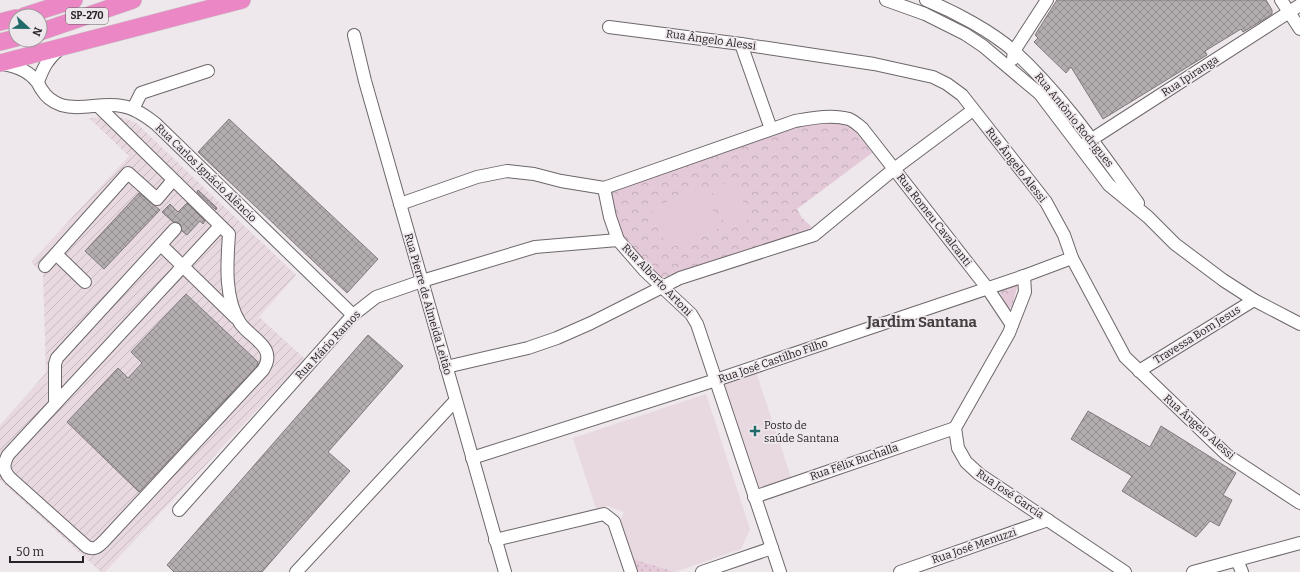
<svg xmlns="http://www.w3.org/2000/svg" width="1300" height="572" font-family="Bitter,serif">
	<style>
		.built { fill: #e8d9e1 }
		.industrial { fill: url(#industrial-furrows) }
		.grass { fill: url(#grass-dots) }
		.park { fill: url(#park-crowns) }
		.pitch { fill: #e4cad9 }
		.building { fill: url(#building-cross-hatch); stroke: #80797d }
		.lines { fill: none; stroke-linecap: round; stroke-linejoin: round }
		.minor-casing { stroke: #6d676a; stroke-width: 14 }
		.highway-casing { stroke: #c7c6c7; stroke-width: 18 }
		.minor { stroke: #fff; stroke-width: 12 }
		.highway { stroke: #ec87c5; stroke-width: 17 }
		.poi-dot { fill: #216c6b; stroke: #eee7eb; stroke-width: 1.5 }
		.labels { text-anchor: middle; dominant-baseline: central; stroke-width: 3.5; stroke-linejoin: round; paint-order: stroke }
		.shield { fill: #eee7eb; stroke: #635e61; stroke-width: 1 }
		.shield-label { font-size: 10px; font-weight: bold; fill: #272426 }
		.street-label { font-size: 11px; fill: #272426; stroke: #eee7eb }
		.poi-label { font-size: 11px; fill: #272426; stroke: #eee7eb; text-anchor: start }
		.district-label { font-size: 15px; font-weight: bold; fill: #443e41; stroke: #eee7eb }
	</style>
	<defs>
		<pattern id="industrial-furrows" width="10" height="10" patternUnits="userSpaceOnUse"><rect width="10" height="10" fill="#e8d9e1"/><path d="M-1 1l2-2M0 10L10 0M9 11l2-2" fill="none" stroke="#c7bac1"/></pattern>
		<pattern id="grass-dots" width="8" height="8" patternUnits="userSpaceOnUse"><rect width="8" height="8" fill="#e4cad9"/><path d="M2 2h.1M6 6h.1" fill="none" stroke="#c4adba" stroke-width="1.8" stroke-linecap="round"/></pattern>
		<pattern id="park-crowns" width="20" height="18" patternUnits="userSpaceOnUse"><rect width="20" height="18" fill="#e4cad9"/><path d="M2 6a3 3 0 1 1 6 0M12 15a3 3 0 1 1 6 0" fill="none" stroke="#c4adba"/></pattern>
		<pattern id="building-cross-hatch" width="8" height="8" patternUnits="userSpaceOnUse"><rect width="8" height="8" fill="#b3adb0"/><path d="M0 0l8 8M0 8l8-8" fill="none" stroke="#928d8f"/></pattern>
	</defs>
	<rect width="100%" height="100%" fill="#eee7eb"/>
	<g class="built">
		<path d="M 756,372 L 791,477 L 755,489 L 720,384 Z"/>
		<path d="M 706,394 L 750,529 L 741,549 L 675,572 L 633,559 L 620,521 L 624,512 L 608,506 L 597,509 L 595,506 L 573,438 Z"/>
	</g>
	<path class="industrial" d="M 119,117 L 135,122 L 296,275 L 259,317 L 305,359 L 105,572 L 101,572 L 0,480 L 0,425 L 46,373 L 43,274 L 31,262 L 129,156 L 89,118 Z"/>
	<path class="grass" d="M 633,559 L 675,572 L 637,572 Z"/>
	<g class="park">
		<path d="M 824,122 C 856,125 854,128 872,153 L 797,209 L 802,218 L 812,227 L 799,236 L 661,278 L 653,275 L 623,235 L 613,214 L 610,195 L 611,191 L 793,127 Z"/>
		<path d="M 1018,284 L 1012,307 L 1009,308 L 1006,305 L 998,288 Z"/>
	</g>
	<g class="pitch">
		<path d="M 734,179 L 750,219 L 726,228 L 711,189 Z"/>
		<path d="M 705,188 L 720,228 L 667,249 L 651,208 Z"/>
	</g>
	<g class="building">
		<path d="M 1057,0 L 1266,0 L 1272,10 L 1272,14 L 1266,18 L 1243,32 L 1241,29 L 1205,51 L 1207,55 L 1103,119 L 1071,67 L 1066,73 L 1034,42 L 1038,38 L 1035,35 Z"/>
		<path d="M 229,119 L 378,259 L 347,293 L 198,152 Z"/>
		<path d="M 198,190 L 217,208 L 216,210 L 197,192 Z"/>
		<path d="M 139,193 L 160,210 L 104,269 L 85,251 Z"/>
		<path d="M 187,203 L 205,221 L 203,224 L 200,221 L 187,235 L 182,231 L 180,224 L 177,222 L 173,222 L 162,212 L 170,204 L 178,212 Z"/>
		<path d="M 186,294 L 258,362 L 257,366 L 139,492 L 67,422 L 118,368 L 128,378 L 142,363 L 131,352 Z"/>
		<path d="M 368,335 L 403,366 L 328,452 L 350,471 L 262,572 L 174,572 L 167,565 Z"/>
		<path d="M 1088,411 L 1150,447 L 1161,426 L 1236,473 L 1223,495 L 1232,500 L 1219,526 L 1210,521 L 1196,537 L 1122,491 L 1132,476 L 1071,439 Z"/>
	</g>
	<g class="lines">
		<g class="minor-casing">
			<g id="minor">
				<path d="M 886,0 L 925,14 L 965,34 L 983,46 L 1040,94 L 1109,185 L 1148,217 L 1175,244 L 1223,280 L 1254,300 L 1300,324"/>
				<path d="M 926,0 C 955,12 991,31 1015,52 C 1063,96 1100,151 1138,203"/>
				<path d="M 1281,0 L 1300,29"/>
				<path d="M 609,27 L 741,44 L 874,64 L 933,77 L 947,84 L 962,95 L 1046,202 L 1064,235 L 1072,258 L 1125,357 L 1227,455 L 1300,503"/>
				<path d="M 354,35 L 365,81 L 505,572"/>
				<path d="M 741,44 L 771,129"/>
				<path d="M 1013,59 L 1014,51 L 1047,0"/>
				<path d="M 3,64 C 16,66 29,71 37,82 C 39,84 40,88 42,90 C 46,97 53,102 61,105 C 81,111 101,102 122,106 C 135,108 146,116 156,124 L 353,315"/>
				<path d="M 38,82 C 43,68 48,58 60,49"/>
				<path d="M 98,106 L 229,234 C 227,263 224,298 240,323 C 251,339 278,347 263,370 L 104,541 C 98,547 95,550 87,547 L 10,478 C 3,470 3,465 8,455 L 220,226"/>
				<path d="M 133,109 L 141,93 L 208,71"/>
				<path d="M 1086,143 L 1300,5"/>
				<path d="M 604,188 L 610,217 L 618,240 L 645,271 L 691,314 L 697,324 L 780,572"/>
				<path d="M 400,204 L 477,177 L 507,171 L 534,174 L 561,181 L 604,188 L 795,121 C 812,118 832,114 849,119 C 854,121 858,125 862,128 L 988,289 L 1012,325"/>
				<path d="M 161,245 L 236,318"/>
				<path d="M 56,254 L 85,282"/>
				<path d="M 45,266 L 128,173 L 157,199 L 173,180"/>
				<path d="M 1024,276 L 1025,292 L 1009,333 L 955,428 L 958,448 L 966,462 L 979,474 L 1125,572"/>
				<path d="M 446,367 L 528,348 L 557,338 L 591,323 L 680,278 L 814,235 L 894,169 L 973,110"/>
				<path d="M 1139,371 L 1254,300"/>
				<path d="M 55,404 L 55,364 L 57,358 L 175,229"/>
				<path d="M 472,458 L 716,380 L 1024,276 L 1072,258"/>
				<path d="M 754,497 L 955,428"/>
				<path d="M 179,510 L 353,315 L 376,297 L 422,281 L 535,247 L 618,240"/>
				<path d="M 495,540 L 604,514 L 614,522 L 631,572"/>
				<path d="M 1237,560 L 1242,572"/>
				<path d="M 296,572 L 455,401"/>
				<path d="M 702,572 L 772,548"/>
				<path d="M 900,572 L 1048,520"/>
				<path d="M 1193,572 L 1300,543"/>
			</g>
		</g>
		<g class="highway-casing">
			<g id="highway">
				<path d="M 24,16 L 74,0"/>
				<path d="M 0,22 L 16,18"/>
				<path d="M 40,32 L 133,0"/>
				<path d="M 0,42 L 16,38"/>
				<path d="M 0,63 L 242,0"/>
			</g>
		</g>
		<use href="#minor" class="minor"/>
		<use href="#highway" class="highway"/>
	</g>
	<path class="poi-dot" d="M753 425h4v4h4v4h-4v4h-4v-4h-4v-4h4z"/>
	<g class="labels">
		<rect class="shield" x="66" y="8" width="42" height="16" rx="3"/>
		<g class="shield-label">
			<text x="87" y="16">SP-270</text>
		</g>
		<g class="street-label">
			<text transform="translate(711 40) rotate(8)">Rua Ângelo Alessi</text>
			<text transform="translate(1190 76) rotate(-33)">Rua Ipiranga</text>
			<text transform="translate(1074 120) rotate(51)">Rua Antônio Rodrigues</text>
			<text transform="translate(1016 165) rotate(52)">Rua Ângelo Alessi</text>
			<text transform="translate(206 173) rotate(44)">Rua Carlos Ignácio Alêncio</text>
			<text transform="translate(934 220) rotate(52)">Rua Romeu Cavalcanti</text>
			<text transform="translate(657 280) rotate(46)">Rua Alberto Artoni</text>
			<text transform="translate(428 304) rotate(74)">Rua Pierre de Almeida Leitão</text>
			<text transform="translate(1197 335) rotate(-32)">Travessa Bom Jesus</text>
			<text transform="translate(328 345) rotate(-47)">Rua Mário Ramos</text>
			<text transform="translate(773 361) rotate(-19)">Rua José Castilho Filho</text>
			<text transform="translate(1199 427) rotate(42)">Rua Ângelo Alessi</text>
			<text transform="translate(854 462) rotate(-19)">Rua Félix Buchalla</text>
			<text transform="translate(1010 494) rotate(34)">Rua José Garcia</text>
			<text transform="translate(974 546) rotate(-19)">Rua José Menuzzi</text>
		</g>
		<g class="poi-label">
			<text x="764" y="425">Posto de<tspan x="764" dy="13">saúde Santana</tspan></text>
		</g>
		<g class="district-label">
			<text x="922" y="322">Jardim Santana</text>
		</g>
	</g>
	<g transform="translate(28 28) rotate(112)"><circle r="19" fill="#eee7eb" stroke="#9e999c"/>
	<path d="M0-3L7 15L0 10L-7 15Z" fill="#216c6b"/>
	<text y="-6" font-size="11" font-weight="bold" text-anchor="middle" fill="#272426">N</text>
	</g>
	<path d="M10 556v6h73v-6" fill="none" stroke="#272426" stroke-width="2"/>
	<text x="16" y="556" font-size="12" fill="#272426" stroke="#eee7eb" stroke-width="3" paint-order="stroke">50 m</text>
</svg>
